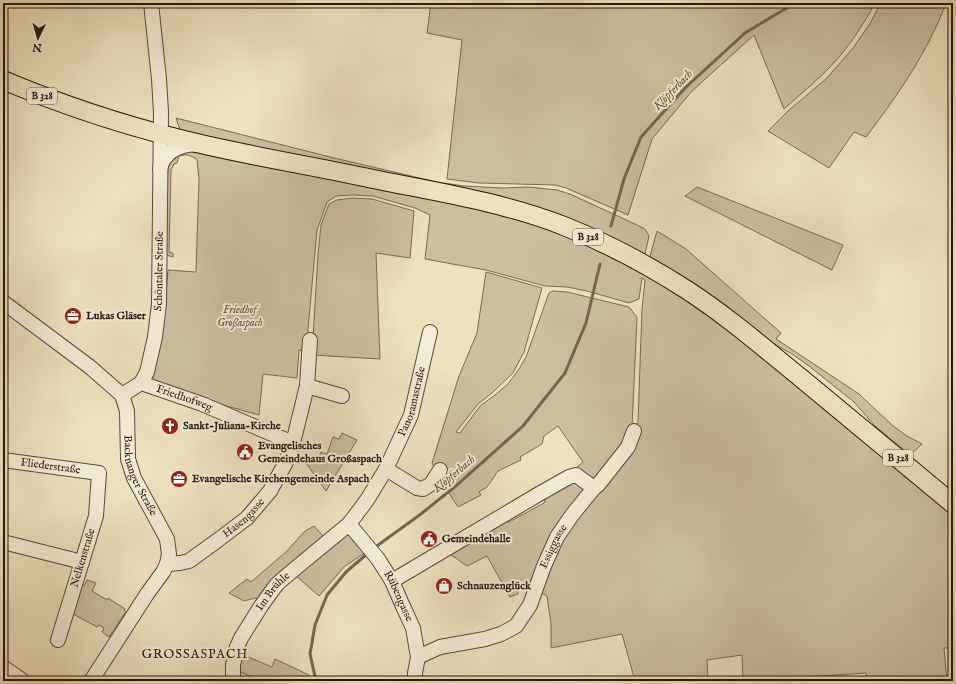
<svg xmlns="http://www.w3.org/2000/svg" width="956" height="684" font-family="'IM FELL English',serif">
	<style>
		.green { fill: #cbbfa0; stroke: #786a56 }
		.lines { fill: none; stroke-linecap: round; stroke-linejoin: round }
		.stream { stroke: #756652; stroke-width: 3 }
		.minor-casing { stroke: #584838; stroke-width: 16 }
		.major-casing { stroke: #26150c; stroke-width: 20 }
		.minor { stroke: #f3ecd5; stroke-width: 14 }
		.major { stroke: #ede2be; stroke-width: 18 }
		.labels { text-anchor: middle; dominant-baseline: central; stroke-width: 4; stroke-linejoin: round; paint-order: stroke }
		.shield { fill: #f3ecd5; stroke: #645648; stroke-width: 1 }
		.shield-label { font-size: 10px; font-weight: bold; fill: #26150c }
		.street-label { font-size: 11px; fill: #26150c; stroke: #f3ecd5 }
		.park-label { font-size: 11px; font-style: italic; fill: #605040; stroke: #f3ecd5 }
		.poi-label { font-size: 11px; font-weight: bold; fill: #26150c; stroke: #f3ecd5; text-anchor: start }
		.water-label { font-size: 12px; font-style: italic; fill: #5a4b3b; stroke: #f3ecd5 }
		.quarter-label { font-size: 13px; letter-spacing: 1px; fill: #26150c; stroke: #f3ecd5 }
	</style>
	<rect width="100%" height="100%" fill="#ede2be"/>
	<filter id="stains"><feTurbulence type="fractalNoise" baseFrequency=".005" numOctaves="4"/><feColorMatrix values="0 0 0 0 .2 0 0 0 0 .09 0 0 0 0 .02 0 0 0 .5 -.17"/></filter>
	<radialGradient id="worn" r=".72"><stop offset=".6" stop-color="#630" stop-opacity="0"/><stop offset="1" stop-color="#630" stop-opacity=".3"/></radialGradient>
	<g class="green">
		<path d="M 431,3 L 875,3 C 863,26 844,54 825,72 C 812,85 797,97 784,109 L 754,35 L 692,91 L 652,139 L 628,215 L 566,188 L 555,185 L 479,183 L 447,179 L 462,40 L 427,33 Z"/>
		<path d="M 881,3 L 946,3 C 928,52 897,96 866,137 L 854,132 L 829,168 L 768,131 L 788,111 L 827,78 L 853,48 L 869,25 Z"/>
		<path d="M 176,118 L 334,158 L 437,182 L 464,186 L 502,188 L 529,187 L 557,190 L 570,194 L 635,224 L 645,229 L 649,236 L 644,258 L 356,170 L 180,130 Z"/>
		<path d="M 189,150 L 484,208 L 584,240 L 696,303 L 953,512 L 953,648 L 944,648 L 947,681 L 867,681 L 866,673 L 775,679 L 775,681 L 743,681 L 742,655 L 707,660 L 708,681 L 635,681 L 622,634 L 551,648 L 551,624 L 547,596 L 538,591 L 559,543 L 636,433 L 638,422 L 642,309 L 645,280 L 642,278 L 639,299 L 629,303 L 587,291 L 567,287 L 545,286 L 486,270 L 425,259 L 430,215 L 415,208 L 373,196 L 352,195 L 336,196 L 327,202 L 317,230 L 306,351 L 299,350 L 297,378 L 263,374 L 259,415 L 205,400 L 152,382 L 165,308 L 168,270 L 196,272 L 199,179 L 197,160 C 191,155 187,154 179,156 L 177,163 L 174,164 L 171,170 L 169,252 L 173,253 L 173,257 L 166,255 L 168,168 L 170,160 Z"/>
		<path d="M 697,187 L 843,245 L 832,270 L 685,196 Z"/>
		<path d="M 353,198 L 372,199 L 414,211 L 410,258 L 376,253 L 380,359 L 312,355 L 318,254 L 321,225 L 329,204 L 337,200 Z"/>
		<path d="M 657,231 L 686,249 L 781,333 L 776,339 L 859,394 L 893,426 L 907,436 L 922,444 L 910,455 L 875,426 L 854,402 L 809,366 L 792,354 L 751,331 L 649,260 Z"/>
		<path d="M 486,272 L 542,288 L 524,352 L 513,373 L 492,393 L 478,404 L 456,432 L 460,433 L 480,406 L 495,395 L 508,384 L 519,369 L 526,357 L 549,293 L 553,291 L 567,292 L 629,307 L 637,317 L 632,428 L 626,446 L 595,481 L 577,467 L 583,462 L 558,426 L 544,436 L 542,444 L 520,457 L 521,460 L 498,471 L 487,487 L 479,492 L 481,495 L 458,507 L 452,498 L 432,463 L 459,376 L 477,333 Z"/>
		<path d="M 342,433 L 357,440 L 326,491 L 304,460 L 307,457 L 317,461 L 321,452 L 327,454 L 333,437 L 339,439 Z"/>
		<path d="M 575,481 L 586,490 L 531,590 L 528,582 L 517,587 L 518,594 L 510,597 L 487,556 L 467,566 L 447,552 L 503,521 L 509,522 L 544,503 L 547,495 Z"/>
		<path d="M 314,526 L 324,537 L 260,601 L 255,598 L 244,601 L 229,593 L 247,579 L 251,582 L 286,552 L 305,531 Z"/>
		<path d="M 348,535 L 353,538 L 366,552 L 344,567 L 319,596 L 293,573 L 344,536 Z"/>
		<path d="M 87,580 L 96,583 L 92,591 L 107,600 L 108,598 L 125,609 L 124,610 L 126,612 L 109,637 L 102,632 L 104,628 L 99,625 L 97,627 L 73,614 L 69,610 L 78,583 L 84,586 Z"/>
		<path d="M 239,653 L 272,667 L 275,659 L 309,675 L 311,681 L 261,681 L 238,671 Z"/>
	</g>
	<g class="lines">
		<g class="stream">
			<path d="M 611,226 L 624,179 L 641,137 L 686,87 L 745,33 L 795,3"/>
			<path d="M 374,548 L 421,514 L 457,485 L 523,426 L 565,373 L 586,323 L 600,264"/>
			<path d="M 316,681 L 310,654 L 315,625 L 327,595 L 346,572 L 368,553"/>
		</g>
		<g class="minor-casing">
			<g id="minor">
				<path d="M 160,169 C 164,151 180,145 196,144"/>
				<path id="s1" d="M 3,302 L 90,367 L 122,395 L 127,411 L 128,459 L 134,478 L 167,539 L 169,554 L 167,564 L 163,572 L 147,594 L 91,681"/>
				<path id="s2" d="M 141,383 L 202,404 L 293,443"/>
				<path d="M 307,386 L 342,396"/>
				<path id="s3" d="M 122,395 L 141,383 L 147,372 L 155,337 L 159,304 L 161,112 L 159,79 L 151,3"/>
				<path id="s4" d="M 3,460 L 99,473 L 96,516 L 58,640"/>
				<path d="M 386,469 L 417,488 L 423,489 L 431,484 L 440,470"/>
				<path id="s5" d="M 349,524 L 378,559 L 392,581 L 402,604 L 413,628 L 418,657 L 415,673 L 415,681"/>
				<path d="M 3,542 L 82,562"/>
				<path id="s6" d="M 167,564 L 180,563 L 189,561 L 218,540 L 247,518 L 270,491 L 285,464 L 293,443 L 307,386 L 310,340"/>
				<path d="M 392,581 L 539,494 L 569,477 L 576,475 L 594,488 L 598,485 L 628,447 L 634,431"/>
				<path id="s7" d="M 418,657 L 440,647 L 485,639 L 501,634 L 516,626 L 530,605 L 544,566 L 557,537 L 572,515 L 594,488"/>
				<path d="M 3,667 L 23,681"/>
				<path id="s8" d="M 233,681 L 233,665 L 237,647 L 241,638 L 261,606 L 277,584 L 297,567 L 349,524 L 367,500 L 386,469 L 411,415 L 430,332"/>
			</g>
		</g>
		<g class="major-casing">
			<path id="major" d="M 3,80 C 60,104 120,124 180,139 C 243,155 309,165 373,179 C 437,192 503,202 564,226 C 607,243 648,265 687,290 C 727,316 764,348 801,378 C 852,420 902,462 953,504"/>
		</g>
		<use href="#minor" class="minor"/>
		<use href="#major" class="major"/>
	</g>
	<defs>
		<g id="office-disc" transform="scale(0.9)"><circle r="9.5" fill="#8f2418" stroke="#f3ecd5"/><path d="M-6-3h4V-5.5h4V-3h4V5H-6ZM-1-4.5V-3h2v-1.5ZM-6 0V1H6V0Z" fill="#fff"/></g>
		<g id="church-disc" transform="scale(0.9)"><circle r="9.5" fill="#8f2418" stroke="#f3ecd5"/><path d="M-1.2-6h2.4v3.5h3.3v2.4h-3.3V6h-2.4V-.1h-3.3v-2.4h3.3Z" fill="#fff"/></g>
		<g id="civic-disc" transform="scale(0.9)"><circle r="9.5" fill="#8f2418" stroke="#f3ecd5"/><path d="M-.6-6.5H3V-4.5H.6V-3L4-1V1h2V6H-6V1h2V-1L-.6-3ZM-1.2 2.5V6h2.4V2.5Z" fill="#fff"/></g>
		<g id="shop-disc" transform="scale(0.9)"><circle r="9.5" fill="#8f2418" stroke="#f3ecd5"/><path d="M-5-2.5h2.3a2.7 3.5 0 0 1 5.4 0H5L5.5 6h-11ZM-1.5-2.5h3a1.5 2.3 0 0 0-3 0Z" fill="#fff"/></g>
	</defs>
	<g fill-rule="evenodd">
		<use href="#office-disc" x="73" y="316"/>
		<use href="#church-disc" x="170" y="426"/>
		<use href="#civic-disc" x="245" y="452"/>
		<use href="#office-disc" x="179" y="479"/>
		<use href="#civic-disc" x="429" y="539"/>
		<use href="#shop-disc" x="444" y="586"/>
	</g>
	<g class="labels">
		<g class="shield">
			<rect x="27" y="88" width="30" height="16" rx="3"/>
			<rect x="573" y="229" width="30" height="16" rx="3"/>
			<rect x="883" y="450" width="30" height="16" rx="3"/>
		</g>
		<g class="shield-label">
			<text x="42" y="96">B 328</text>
			<text x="588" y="237">B 328</text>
			<text x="898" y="458">B 328</text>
		</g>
		<g class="street-label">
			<text stroke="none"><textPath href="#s3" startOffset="137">Schöntaler Straße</textPath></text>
			<text stroke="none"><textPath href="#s2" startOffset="46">Friedhofweg</textPath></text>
			<text stroke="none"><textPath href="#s8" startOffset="342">Panoramastraße</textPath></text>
			<text stroke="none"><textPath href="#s4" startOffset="48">Fliederstraße</textPath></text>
			<text stroke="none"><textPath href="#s1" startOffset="235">Backnanger Straße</textPath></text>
			<text stroke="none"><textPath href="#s6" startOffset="92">Hasengasse</textPath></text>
			<text stroke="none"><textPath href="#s7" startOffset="192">Essiggasse</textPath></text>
			<text transform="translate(83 558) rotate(-73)">Nelkenstraße</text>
			<text stroke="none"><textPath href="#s8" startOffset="101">Im Brühle</textPath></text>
			<text stroke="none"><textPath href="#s5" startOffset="88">Rübengasse</textPath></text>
		</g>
		<g class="park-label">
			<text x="240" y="310">Friedhof<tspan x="240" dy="13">Großaspach</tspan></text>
		</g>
		<g class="poi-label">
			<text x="86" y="316">Lukas Gläser</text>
			<text x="183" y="426">Sankt-Juliana-Kirche</text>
			<text x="258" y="446">Evangelisches<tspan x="258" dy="13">Gemeindehaus Großaspach</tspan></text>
			<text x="192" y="479">Evangelische Kirchengemeinde Aspach</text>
			<text x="442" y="539">Gemeindehalle</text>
			<text x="457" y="586">Schnauzenglück</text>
		</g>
		<g class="water-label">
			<text transform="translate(673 90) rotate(-46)">Klöpferbach</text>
			<text transform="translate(454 474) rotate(-40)">Klöpferbach</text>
		</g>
		<g class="quarter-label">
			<text x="195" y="654">GROSSASPACH</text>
		</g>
	</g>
	<rect width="956" height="684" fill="none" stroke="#ede2be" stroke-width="16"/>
	<rect x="4" y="4" width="948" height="676" fill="none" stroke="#26150c" stroke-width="2"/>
	<rect x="8" y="8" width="940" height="668" fill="none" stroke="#26150c"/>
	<g transform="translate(38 38) rotate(185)" stroke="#f3ecd5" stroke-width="3" paint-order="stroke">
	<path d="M0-3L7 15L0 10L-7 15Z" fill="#26150c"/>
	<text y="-6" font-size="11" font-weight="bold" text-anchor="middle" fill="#26150c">N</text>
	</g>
	<rect width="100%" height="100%" filter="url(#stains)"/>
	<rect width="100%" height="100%" fill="url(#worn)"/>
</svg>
